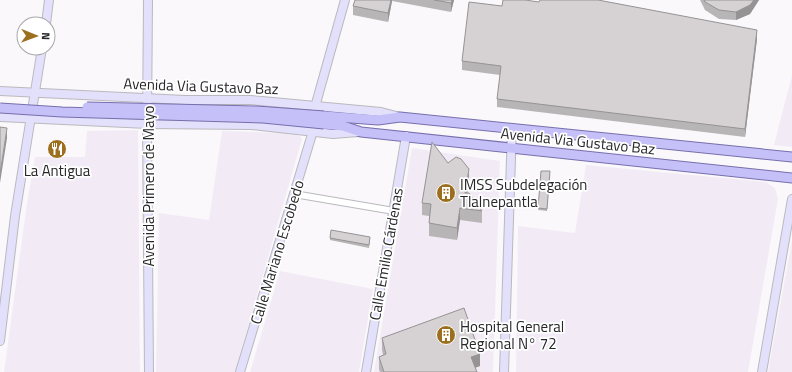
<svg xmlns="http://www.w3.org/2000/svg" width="792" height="372" font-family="'Titillium Web',sans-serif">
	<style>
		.built { fill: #f2ebf6 }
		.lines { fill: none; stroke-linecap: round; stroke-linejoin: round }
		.street-casing { stroke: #bbb9bd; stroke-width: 8 }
		.secondary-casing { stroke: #bbb9bd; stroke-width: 10 }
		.primary-casing { stroke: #766fac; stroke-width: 11 }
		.street { stroke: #fff; stroke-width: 6 }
		.secondary { stroke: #e2e0fb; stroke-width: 8 }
		.primary { stroke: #c6c0f8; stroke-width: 9 }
		.primary-bridge-casing { stroke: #766fac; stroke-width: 11; stroke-linecap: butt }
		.primary-bridge { stroke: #c6c0f8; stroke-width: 9 }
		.wall { fill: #b8b5b6 }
		.shaded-wall { fill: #969394 }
		.building { fill: #d6d2d4; stroke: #969394 }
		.labels { text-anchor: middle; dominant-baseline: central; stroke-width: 3.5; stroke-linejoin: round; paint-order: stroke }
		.street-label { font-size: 15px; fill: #272628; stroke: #fff }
		.poi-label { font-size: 15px; fill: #272628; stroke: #fff; text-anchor: start }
	</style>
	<rect width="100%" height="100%" fill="#faf8fb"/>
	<g class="built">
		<path d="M 792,75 L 792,147 L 774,145 L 791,79 Z"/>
		<path d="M 138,130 L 140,372 L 4,372 L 27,203 L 35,157 L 85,157 L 87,131 Z"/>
		<path d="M 222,131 L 288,133 L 300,136 L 302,139 L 235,372 L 156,372 L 159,213 L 209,220 Z"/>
		<path d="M 412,148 L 500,161 L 493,372 L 374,372 Z"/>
		<path d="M 586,165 L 766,182 L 775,188 L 778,199 L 748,372 L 516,372 L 518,226 L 575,233 Z"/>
		<path d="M 792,240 L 792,372 L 768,372 Z"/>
		<path d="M 280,271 L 373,289 L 359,372 L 250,372 Z"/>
	</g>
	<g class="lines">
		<g class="street-casing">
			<path id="street" d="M 294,194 L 394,211"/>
		</g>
		<g class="secondary-casing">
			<g id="secondary">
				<path d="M 148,0 L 147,124 L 149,372"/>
				<path d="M 46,24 L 49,0"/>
				<path d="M 0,91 L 185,100 L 250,100 L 381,112 L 400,117"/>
				<path d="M 315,107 L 345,0"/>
				<path d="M 0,117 L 147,124 L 251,125 L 333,134 L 358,132"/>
				<path d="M 0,341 L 15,216 L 42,48"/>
				<path d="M 240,372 L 313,131"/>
				<path d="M 366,372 L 406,136"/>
				<path d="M 504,372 L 512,128"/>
				<path d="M 762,372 L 792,199"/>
			</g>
		</g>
		<g class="primary-casing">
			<g id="primary">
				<path d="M 324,116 L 378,120 L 400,117 L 792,157"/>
				<path d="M 324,124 L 343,126 L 361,132 L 792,178"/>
			</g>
		</g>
		<use href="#street" class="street"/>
		<use href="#secondary" class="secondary"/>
		<use href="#primary" class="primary"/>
		<g class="primary-bridge-casing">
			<g id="primary-bridge">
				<path d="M 87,107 L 257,111 L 324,116"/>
				<path d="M 0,108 L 62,112 L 263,118 L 324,124"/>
			</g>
		</g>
		<use href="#primary-bridge" class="primary-bridge"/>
	</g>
	<g class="wall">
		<path d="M 355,0 L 454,0 L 451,12 L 392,1 L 388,22 L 353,15 L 353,6 Z"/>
		<path d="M 700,0 L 759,0 L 750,14 L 736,20 L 719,19 L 705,10 Z"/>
		<path d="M 502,6 L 757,39 L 745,137 L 497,107 L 497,99 L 500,75 L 462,70 L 462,61 Z"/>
		<path d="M 448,163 L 469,182 L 467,193 L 482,211 L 482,223 L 460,220 L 457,240 L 429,236 L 429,216 L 422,215 L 422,203 Z"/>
		<path d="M 541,171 L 550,171 L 547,211 L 538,210 Z"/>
		<path d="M 330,238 L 370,239 L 369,248 L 330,240 Z"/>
		<path d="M 382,338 L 480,366 L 475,368 L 477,372 L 380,372 L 379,369 L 379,357 L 383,355 L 382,350 Z"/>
	</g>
	<g class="shaded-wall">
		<path d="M 391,0 L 392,0 L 392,1 L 388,22 L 388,13 Z"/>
		<path d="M 452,0 L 454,0 L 451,12 L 451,3 Z"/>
		<path d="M 754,0 L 759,0 L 750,14 L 736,20 L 736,12 Z"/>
		<path d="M 757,30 L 757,39 L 745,137 L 745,129 Z"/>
		<path d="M 7,128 L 7,138 L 0,183 L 0,174 Z"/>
		<path d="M 469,169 L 469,182 L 465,205 L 465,193 Z"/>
		<path d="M 460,208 L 460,220 L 457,240 L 457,228 Z"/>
		<path d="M 480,354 L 480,366 L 471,369 L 471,357 Z"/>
	</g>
	<g class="building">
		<path d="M 355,0 L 391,0 L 388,13 L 353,6 Z"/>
		<path d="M 434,0 L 452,0 L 451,3 Z"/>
		<path d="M 503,0 L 525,0 L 539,2 L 540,0 L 598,0 L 757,30 L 745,129 L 497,99 L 501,66 L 462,61 L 469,2 L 502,6 Z"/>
		<path d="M 704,0 L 754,0 L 750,5 L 736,12 L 719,10 L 705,2 Z"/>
		<path d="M 0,127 L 7,128 L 0,174 Z"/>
		<path d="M 432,142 L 448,163 L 456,157 L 461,159 L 469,169 L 465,193 L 469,193 L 482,211 L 460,208 L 457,228 L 429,223 L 431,204 L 422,203 Z"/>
		<path d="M 541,171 L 550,171 L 547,209 L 538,208 Z"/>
		<path d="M 331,230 L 370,237 L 369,245 L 330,238 Z"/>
		<path d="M 464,308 L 480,354 L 471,357 L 477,372 L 384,372 L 379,357 L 386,354 L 382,338 Z"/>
	</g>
	<defs>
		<g id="restaurant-disc" transform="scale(1)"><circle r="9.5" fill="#9c6f1f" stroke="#fff"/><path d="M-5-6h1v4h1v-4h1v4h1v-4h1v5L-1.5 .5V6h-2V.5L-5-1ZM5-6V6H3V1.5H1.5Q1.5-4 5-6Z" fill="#fff"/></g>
		<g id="building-disc" transform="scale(1)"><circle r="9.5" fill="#9c6f1f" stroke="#fff"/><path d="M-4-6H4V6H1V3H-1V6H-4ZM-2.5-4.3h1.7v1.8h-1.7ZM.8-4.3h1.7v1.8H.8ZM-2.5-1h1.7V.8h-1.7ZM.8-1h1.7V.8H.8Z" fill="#fff"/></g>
	</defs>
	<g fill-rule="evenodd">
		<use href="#restaurant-disc" x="57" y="149"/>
		<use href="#building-disc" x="446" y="193"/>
		<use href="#building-disc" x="446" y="335"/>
	</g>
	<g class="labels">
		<g class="street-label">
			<text transform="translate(201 86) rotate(2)">Avenida Via Gustavo Baz</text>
			<text transform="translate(578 141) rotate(6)">Avenida Via Gustavo Baz</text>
			<text transform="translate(148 186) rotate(-90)">Avenida Primero de Mayo</text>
			<text transform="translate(277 252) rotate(-73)">Calle Mariano Escobedo</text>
			<text transform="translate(386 254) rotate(-80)">Calle Emilio Cárdenas</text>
		</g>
		<g class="poi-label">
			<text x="57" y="170" text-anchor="middle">La Antigua</text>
			<text x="460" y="184">IMSS Subdelegación<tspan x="460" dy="17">Tlalnepantla</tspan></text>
			<text x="460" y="326">Hospital General<tspan x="460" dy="17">Regional N° 72</tspan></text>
		</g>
	</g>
	<g transform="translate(36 36) rotate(91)"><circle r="19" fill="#ffffff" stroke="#a9a8a9"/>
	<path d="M0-3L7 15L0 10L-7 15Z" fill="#9c6f1f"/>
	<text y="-6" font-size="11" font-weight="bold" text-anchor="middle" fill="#272628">N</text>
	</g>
</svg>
